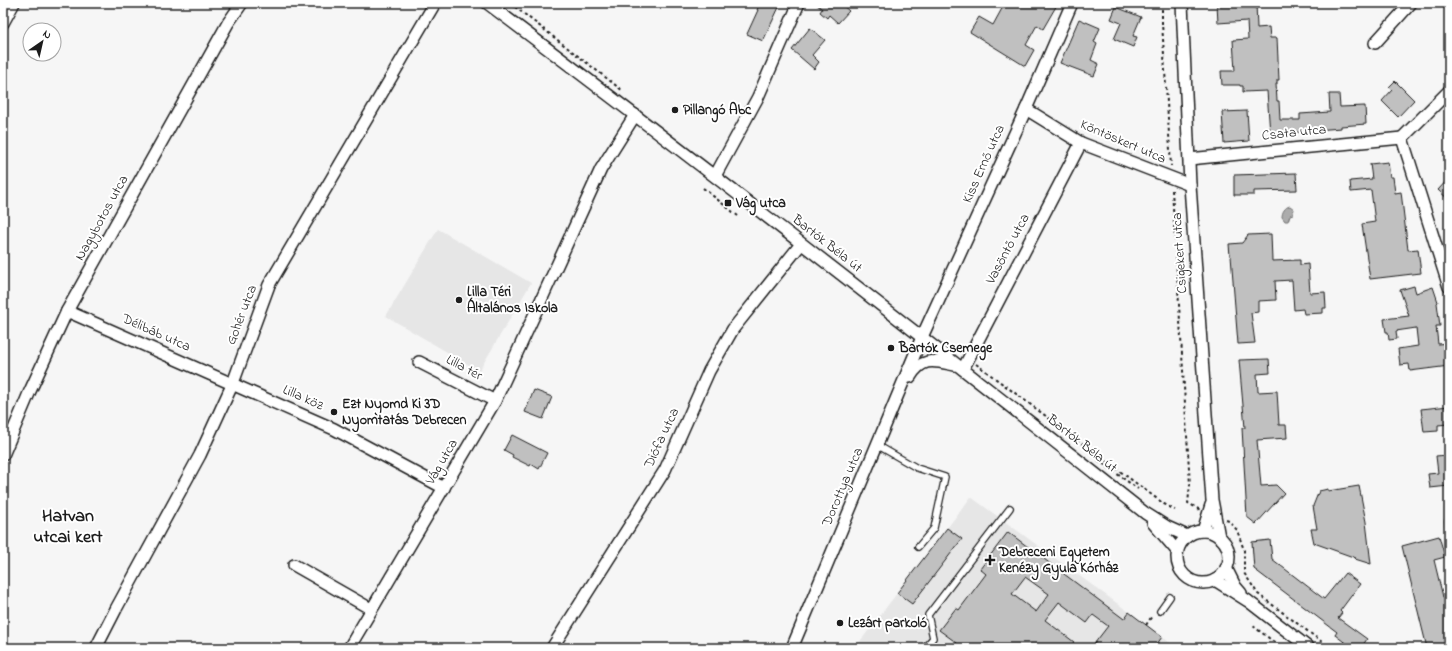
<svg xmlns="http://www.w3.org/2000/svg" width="1452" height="651" font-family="'Indie Flower',sans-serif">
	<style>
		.built { fill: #e6e6e6 }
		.water { fill: #acacac; stroke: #727272 }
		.building { fill: #c0c0c0; stroke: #1c1c1c; fill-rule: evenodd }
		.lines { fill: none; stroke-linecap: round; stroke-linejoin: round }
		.lane-casing { stroke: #1c1c1c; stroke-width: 8 }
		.street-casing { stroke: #1c1c1c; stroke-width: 14 }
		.path { stroke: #1c1c1c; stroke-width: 2; stroke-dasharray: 3 3; stroke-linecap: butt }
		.lane { stroke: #fff; stroke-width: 5.5 }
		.street { stroke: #fff; stroke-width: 11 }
		.poi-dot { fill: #1c1c1c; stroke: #fff; stroke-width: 1.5 }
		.labels { text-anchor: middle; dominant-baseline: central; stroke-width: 4; stroke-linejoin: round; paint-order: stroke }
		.poi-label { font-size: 14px; font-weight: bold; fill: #1c1c1c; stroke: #fff; text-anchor: start }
		.street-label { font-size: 14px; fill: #1c1c1c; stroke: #fff }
		.district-label { font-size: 18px; font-weight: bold; fill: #1c1c1c; stroke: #fff }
	</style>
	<rect width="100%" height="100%" fill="#f6f6f6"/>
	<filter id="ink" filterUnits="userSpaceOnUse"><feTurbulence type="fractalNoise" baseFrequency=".025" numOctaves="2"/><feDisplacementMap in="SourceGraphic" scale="8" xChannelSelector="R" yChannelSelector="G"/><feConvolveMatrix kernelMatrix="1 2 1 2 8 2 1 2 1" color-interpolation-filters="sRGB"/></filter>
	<g filter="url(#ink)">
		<g class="built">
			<path d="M 438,229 L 531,283 L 479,371 L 386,316 Z"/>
			<path d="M 971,497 L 1129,612 L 1177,648 L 855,648 Z"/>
		</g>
		<path class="water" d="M 1290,206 L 1294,209 L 1293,214 L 1290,215 L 1288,221 L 1285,221 L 1282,217 C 1282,212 1285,207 1290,206 Z"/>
		<g class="building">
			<path d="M 760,3 L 781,3 L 763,41 L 747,34 L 758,10 L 757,10 Z"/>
			<path d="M 815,3 L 840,3 L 849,11 L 838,23 L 829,15 L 827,18 L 820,12 L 822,9 Z"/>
			<path d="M 1005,3 L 1058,3 L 1043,29 L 1037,25 L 1026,45 L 1034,50 L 1025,66 L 970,32 L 979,17 L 993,25 Z"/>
			<path d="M 1256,3 L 1257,28 L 1269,27 L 1270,38 L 1277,38 L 1279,80 L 1277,80 L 1277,84 L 1276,84 L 1277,101 L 1279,101 L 1280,120 L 1300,120 L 1300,114 L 1330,112 L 1329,94 L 1339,94 L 1340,107 L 1365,106 L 1366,124 L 1341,126 L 1341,128 L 1316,130 L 1316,131 L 1270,134 L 1267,91 L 1243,92 L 1243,86 L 1240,86 L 1240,85 L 1222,85 L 1221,71 L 1235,71 L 1233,40 L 1248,39 L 1247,21 L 1218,23 L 1217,5 Z"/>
			<path d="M 1116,7 L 1141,17 L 1133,36 L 1137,37 L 1133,47 L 1114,39 L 1121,23 L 1111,19 Z"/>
			<path d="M 1079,19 L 1100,28 L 1094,42 L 1097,44 L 1091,60 L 1099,64 L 1094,76 L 1060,63 Z"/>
			<path d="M 810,28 L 825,40 L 812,55 L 819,62 L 814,69 L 792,50 Z"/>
			<path d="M 1395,81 L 1414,100 L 1398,117 L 1382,101 L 1392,90 L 1389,87 Z"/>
			<path d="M 1247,111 L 1249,141 L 1224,143 L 1222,112 Z"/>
			<path d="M 1388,162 L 1390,177 L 1393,177 L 1395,193 L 1401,192 L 1408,250 L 1418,249 L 1421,273 L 1370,279 L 1362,224 L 1375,222 L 1371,190 L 1351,192 L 1350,181 L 1372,179 L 1370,164 Z"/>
			<path d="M 1296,173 L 1297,190 L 1254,191 L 1254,195 L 1234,195 L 1234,175 Z"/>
			<path d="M 1449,178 L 1449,200 L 1438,190 Z"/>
			<path d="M 1271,234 L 1272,261 L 1300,260 L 1300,265 L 1308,264 L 1310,293 L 1325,292 L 1326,308 L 1323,308 L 1323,313 L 1304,314 L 1303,309 L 1294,310 L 1292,280 L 1275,281 L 1276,300 L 1258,301 L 1258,312 L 1251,313 L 1255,343 L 1238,344 L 1231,256 L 1230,256 L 1229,244 L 1242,243 L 1248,235 Z"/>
			<path d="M 1414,286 L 1416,293 L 1433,287 L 1438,302 L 1437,303 L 1440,326 L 1436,326 L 1438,344 L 1449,343 L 1449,366 L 1410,371 L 1409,364 L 1400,365 L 1398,349 L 1418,346 L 1416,328 L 1396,331 L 1397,339 L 1389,340 L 1388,332 L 1386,332 L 1384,319 L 1409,316 L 1400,290 Z"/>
			<path d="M 1269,359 L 1270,373 L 1257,374 L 1258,392 L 1277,391 L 1279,425 L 1286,425 L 1287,438 L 1257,440 L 1261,486 L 1276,485 L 1284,493 L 1256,524 L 1247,517 L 1242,428 L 1245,428 L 1239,360 Z"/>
			<path d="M 534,390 L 552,397 L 543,419 L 525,412 Z"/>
			<path d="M 1449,406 L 1449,424 L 1438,425 L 1438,431 L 1424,432 L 1421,409 Z"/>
			<path d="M 512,435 L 547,453 L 539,469 L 531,464 L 530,466 L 512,457 L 513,455 L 504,450 Z"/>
			<path d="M 1447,455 L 1447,458 L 1449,458 L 1449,486 L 1430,488 L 1428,474 L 1438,473 L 1436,456 Z"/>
			<path d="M 1359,486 L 1366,522 L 1371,564 L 1355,559 L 1356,558 L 1314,543 L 1311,529 L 1317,529 L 1313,506 L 1319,491 L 1328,489 L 1328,491 Z"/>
			<path d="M 947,528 L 962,539 L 912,604 L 897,593 Z"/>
			<path d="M 1008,532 L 1124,619 L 1129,612 L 1162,637 L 1154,648 L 1091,648 L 1108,626 L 1093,615 L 1087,623 L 1059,602 L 1045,620 L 1074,642 L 1069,648 L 953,648 L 957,643 L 939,630 L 956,608 L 959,610 L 986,574 L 980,569 ZM 1025,577 L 1049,594 L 1036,612 L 1012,594 Z"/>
			<path d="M 1439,536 L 1445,557 L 1434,560 L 1443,597 L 1449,595 L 1449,644 L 1433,648 L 1427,648 L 1402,546 Z"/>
			<path d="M 1270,540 L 1272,559 L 1324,599 L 1345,573 L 1360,584 L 1340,611 L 1342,613 L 1338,618 L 1367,639 L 1361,648 L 1352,648 L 1335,635 L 1337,632 L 1254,569 L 1252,542 Z"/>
		</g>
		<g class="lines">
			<g class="lane-casing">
				<g id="lane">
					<path d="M 877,445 L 917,468 L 945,477 L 934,528 L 918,547"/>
					<path d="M 1449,520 L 1448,521 L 1449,528"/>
					<path d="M 1160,611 L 1170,597"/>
					<path d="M 924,648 L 933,638 L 928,615 L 1010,508"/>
				</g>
			</g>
			<g class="street-casing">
				<g id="street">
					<path d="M 487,3 C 709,170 928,341 1145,513 L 1167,527 L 1187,536"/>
					<path d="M 1182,3 L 1190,185 L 1212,500 L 1219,537"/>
					<path d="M 3,23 L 14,3"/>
					<path d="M 1375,43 L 1411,3"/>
					<path d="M 1449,91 L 1402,138 L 1449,287"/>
					<path d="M 1026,109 L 1081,143 L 1190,185"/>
					<path d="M 1189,159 L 1402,138"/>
					<path d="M 715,176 L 758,97 L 799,3"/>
					<path d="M 67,311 L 334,429 L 444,488"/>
					<path d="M 419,362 L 495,401"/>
					<path d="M 963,369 L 1081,143"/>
					<path d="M 910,377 C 923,356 934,361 955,365"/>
					<path d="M 3,455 L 30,391 L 67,311 L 228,23 L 242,3"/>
					<path d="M 1153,523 L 1177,551"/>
					<path d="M 1203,531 L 1211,505"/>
					<circle cx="1203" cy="557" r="26"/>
					<path d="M 294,565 L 371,609"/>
					<path d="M 1226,568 L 1235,586 L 1241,593"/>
					<path d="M 1215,580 L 1248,601 L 1309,648"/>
					<path d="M 96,648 L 116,609 L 200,455 L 233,383 L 269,285 L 435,3"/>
					<path d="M 349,648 L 495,401 L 601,169 L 635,115"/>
					<path d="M 552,648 L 665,470 L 709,371 L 733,329 L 801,244"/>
					<path d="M 792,648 L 922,337 L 1026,109 L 1072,3"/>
				</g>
			</g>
			<g class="path">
				<path d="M 510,3 L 623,91"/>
				<path d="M 1162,3 L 1162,23 L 1171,166"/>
				<path d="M 703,188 L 738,216"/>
				<path d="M 1172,190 L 1190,485 L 1188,503 L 1200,510"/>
				<path d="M 976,364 L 1164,504 L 1175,510"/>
				<path d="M 1098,460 L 1138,489"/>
				<path d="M 1226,520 L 1229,521 L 1237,530 L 1244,550 L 1244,573 L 1258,594 L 1330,648"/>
				<path d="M 1146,625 L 1152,616"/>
				<path d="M 1253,626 L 1282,648"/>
			</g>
			<use href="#lane" class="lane"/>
			<use href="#street" class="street"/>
		</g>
	</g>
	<g class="poi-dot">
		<circle cx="675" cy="110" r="4"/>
		<rect x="724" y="199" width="8" height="8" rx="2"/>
		<circle cx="459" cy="300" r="4"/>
		<circle cx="891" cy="348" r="4"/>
		<circle cx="334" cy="412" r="4"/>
		<path d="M988 554h4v4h4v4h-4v4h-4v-4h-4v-4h4z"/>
		<circle cx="840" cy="623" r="4"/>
	</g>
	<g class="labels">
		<g class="poi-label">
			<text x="683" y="110">Pillangó Abc</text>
			<text x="736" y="203">Vág utca</text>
			<text x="467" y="292">Lilla Téri<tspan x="467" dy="16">Általános Iskola</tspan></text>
			<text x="899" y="348">Bartók Csemege</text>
			<text x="342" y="404">Ezt Nyomd Ki 3D<tspan x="342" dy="16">Nyomtatás Debrecen</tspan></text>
			<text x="999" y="552">Debreceni Egyetem<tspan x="999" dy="16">Kenézy Gyula Kórház</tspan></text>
			<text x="848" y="623">Lezárt parkoló</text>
		</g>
		<g class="street-label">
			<text transform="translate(1294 133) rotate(-6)">Csata utca</text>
			<text transform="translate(1123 142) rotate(23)">Köntöskert utca</text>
			<text transform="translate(984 164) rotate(-66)">Kiss Ernő utca</text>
			<text transform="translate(102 218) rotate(-61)">Nagybotos utca</text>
			<text transform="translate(827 244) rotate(38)">Bartók Béla út</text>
			<text transform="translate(1008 249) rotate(-62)">Vasöntő utca</text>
			<text transform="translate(1180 253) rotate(-94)">Csigekert utca</text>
			<text transform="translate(242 315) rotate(-69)">Gohér utca</text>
			<text transform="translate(156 333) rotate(24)">Délibáb utca</text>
			<text transform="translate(464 368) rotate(28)">Lilla tér</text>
			<text transform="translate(303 398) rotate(24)">Lilla köz</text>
			<text transform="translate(662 438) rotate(-65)">Diófa utca</text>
			<text transform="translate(1082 444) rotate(38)">Bartók Béla út</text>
			<text transform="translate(442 462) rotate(-60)">Vág utca</text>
			<text transform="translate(843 487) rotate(-67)">Dorottya utca</text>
		</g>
		<g class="district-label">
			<text x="68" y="517">Hatvan<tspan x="68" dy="21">utcai kert</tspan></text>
		</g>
	</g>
	<rect width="1452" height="651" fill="none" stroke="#fff" stroke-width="16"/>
	<rect x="8" y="8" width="1436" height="635" fill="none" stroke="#1c1c1c" stroke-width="1.5" filter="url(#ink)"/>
	<g transform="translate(42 42) rotate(34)"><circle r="19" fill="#ffffff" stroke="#a4a4a4"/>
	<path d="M0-3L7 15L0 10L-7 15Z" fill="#1c1c1c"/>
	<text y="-6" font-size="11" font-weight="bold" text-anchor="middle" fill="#1c1c1c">N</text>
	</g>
</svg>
